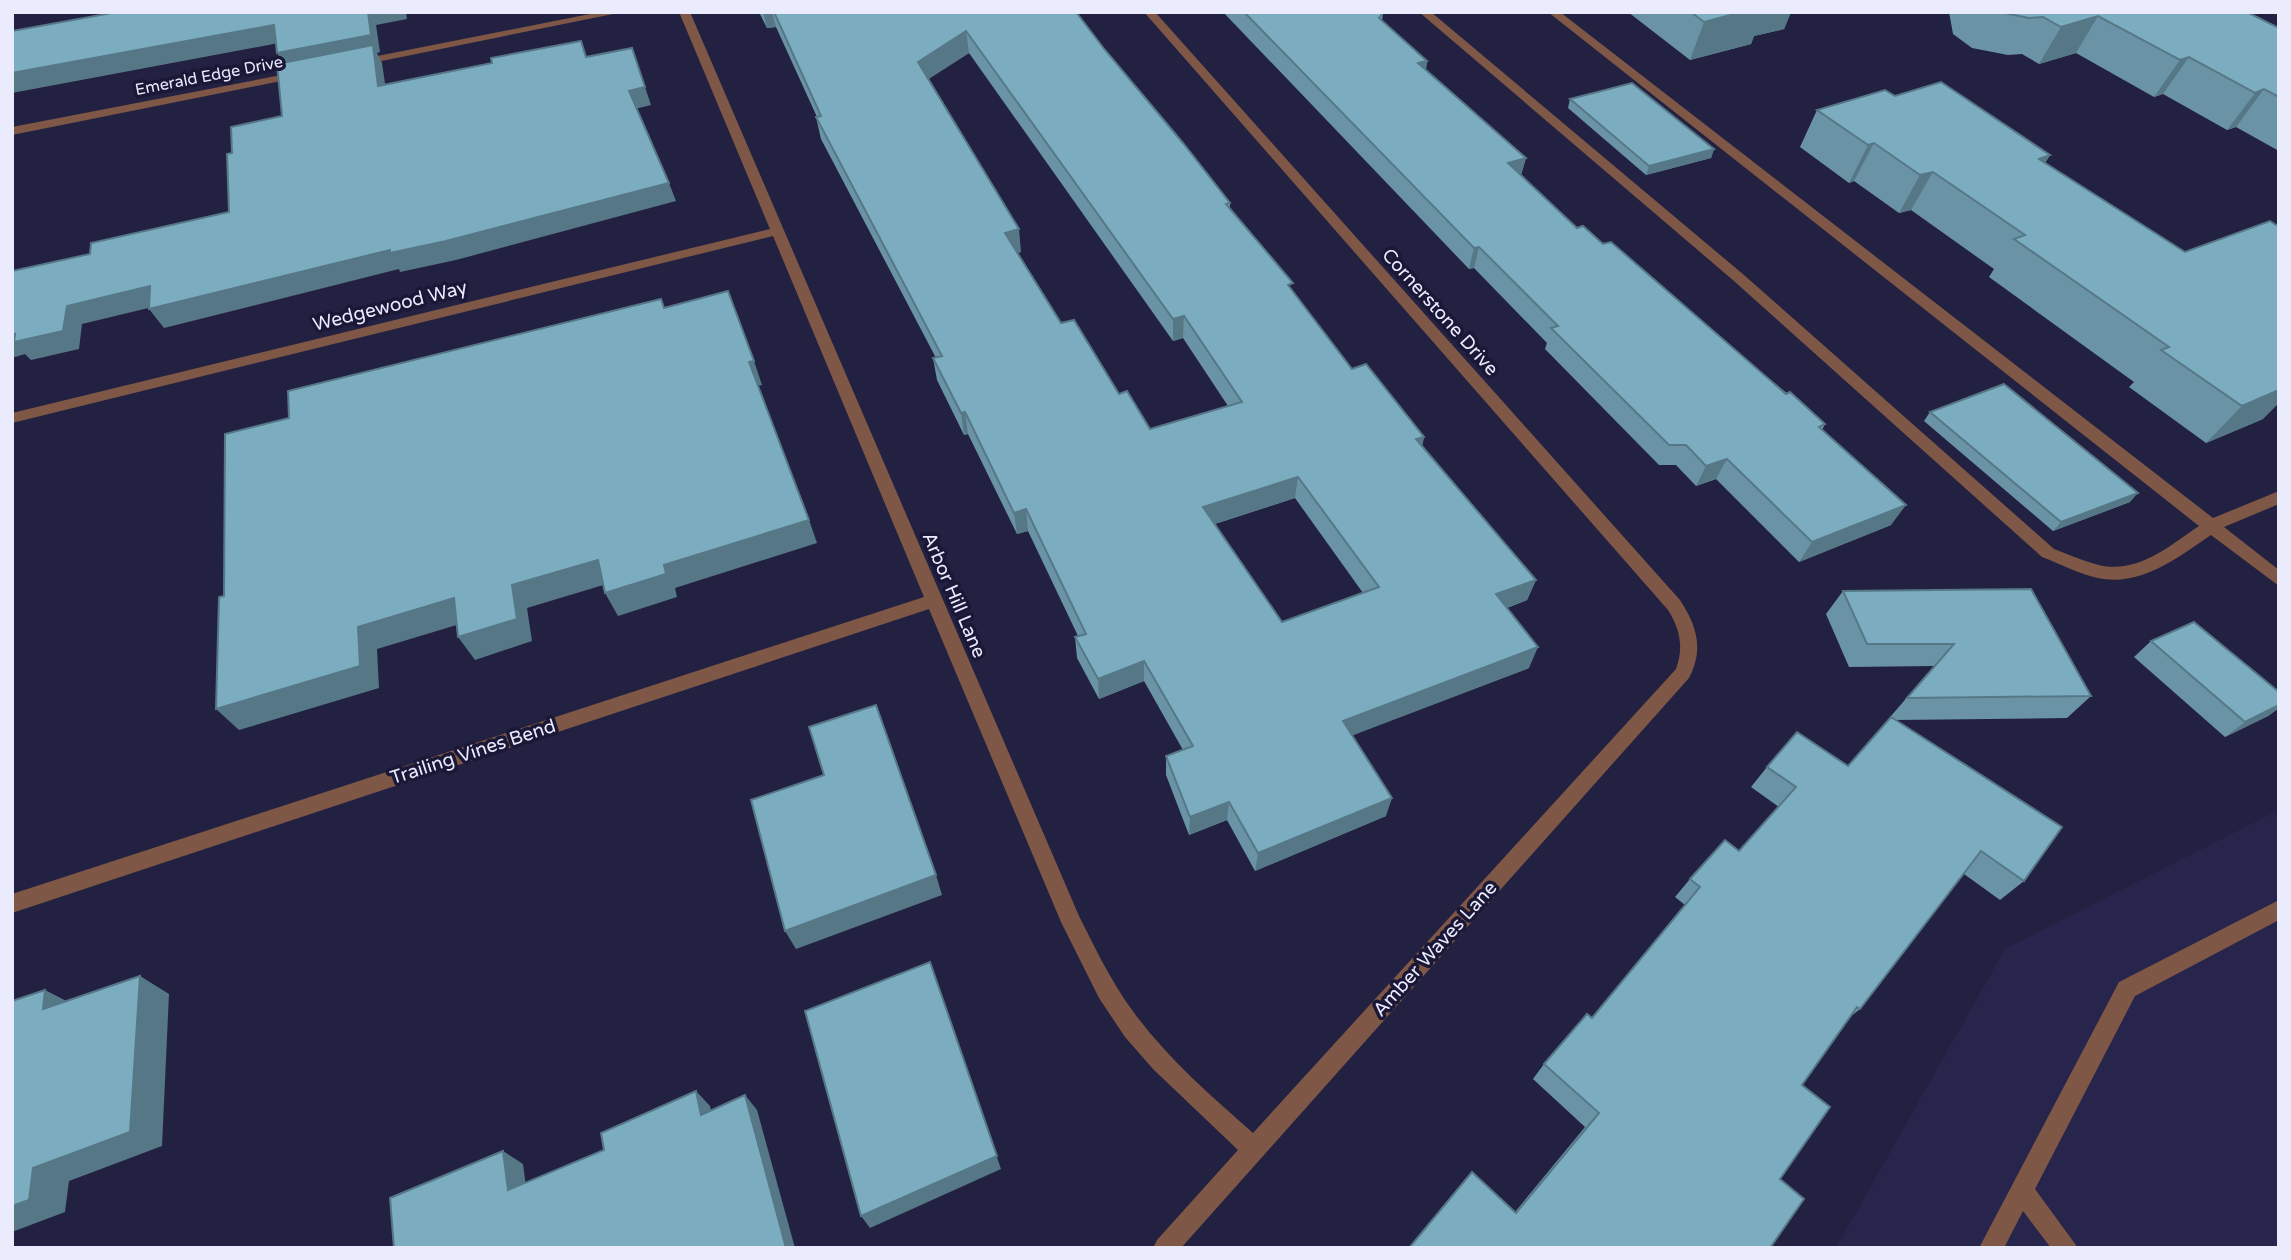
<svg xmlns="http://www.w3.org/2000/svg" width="2291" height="1260" font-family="'Varela Round',sans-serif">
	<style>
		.built { fill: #28254c }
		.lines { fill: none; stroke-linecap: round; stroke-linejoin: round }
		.lane { fill: #7e5746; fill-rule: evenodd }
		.street { fill: #7e5746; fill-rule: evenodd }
		.wall { fill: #6a94a5; fill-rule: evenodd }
		.shaded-wall { fill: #567886 }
		.building { fill: #7bacc0; stroke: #567886; stroke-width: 2; fill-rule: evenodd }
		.labels { text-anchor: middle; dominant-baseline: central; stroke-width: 7; stroke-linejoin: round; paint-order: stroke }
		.far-street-label { font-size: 16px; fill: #eaebfd; stroke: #1a1737 }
		.street-label { font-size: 19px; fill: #eaebfd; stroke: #1a1737 }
	</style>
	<rect width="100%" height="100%" fill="#232141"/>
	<path class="built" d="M 2279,810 L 2279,1248 L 1836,1248 L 2005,949 Z"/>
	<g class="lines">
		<g class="lane">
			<path d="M 1419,12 L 1431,12 L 1744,275 L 2054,549 C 2068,554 2081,560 2095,564 C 2135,576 2168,547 2199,526 L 1548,12 L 1560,12 L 2213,518 L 2279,491 L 2279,504 L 2224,527 L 2279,570 L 2279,586 L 2211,535 C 2177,558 2141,587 2098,578 C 2079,574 2061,564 2042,557 L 1734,281 Z"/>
			<path d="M 2279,900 L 2279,920 L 2135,996 L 2035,1189 L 2078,1248 L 2051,1248 L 2023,1211 L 2004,1248 L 1979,1248 L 2119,982 Z"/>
		</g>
		<g class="street">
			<path d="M 600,12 L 623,12 L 357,66 L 351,63 L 357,60 Z"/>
			<path d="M 679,12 L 690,12 L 1079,916 C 1095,948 1111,981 1132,1010 C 1166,1057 1210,1095 1253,1133 L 1676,669 C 1684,647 1680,629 1668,610 L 1144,12 L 1155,12 L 1680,600 C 1697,626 1704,649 1689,678 L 1181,1248 L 1153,1248 L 1157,1240 L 1238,1150 L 1153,1069 L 1125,1037 L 1099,998 L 1061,922 L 929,609 L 12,913 L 12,894 L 924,597 L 773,236 L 12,423 L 12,413 L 770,229 Z"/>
			<path d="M 302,71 L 306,72 L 306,76 L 12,135 L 12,127 Z"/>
		</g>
	</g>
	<g class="wall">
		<path d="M 759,12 L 1076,12 L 1105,50 L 1230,203 L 1230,208 L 1352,369 L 1424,437 L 1422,447 L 1536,580 L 1527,600 L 1507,608 L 1529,668 L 1352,735 L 1386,816 L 1255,871 L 1227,820 L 1189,835 L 1166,775 L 1166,756 L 1183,750 L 1144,681 L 1099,699 L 1077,658 L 1075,637 L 1078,636 L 1028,531 L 1017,534 L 968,434 L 964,435 L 937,380 L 933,358 L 936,358 L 821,139 L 816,117 L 817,117 L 776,27 L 767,28 ZM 969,53 L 1173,341 L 1183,338 L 1228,406 L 1150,429 L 1119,394 L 1061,323 L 1017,253 L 1021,252 L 928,79 ZM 1295,498 L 1363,593 L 1282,622 L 1215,524 Z"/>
		<path d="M 1223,12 L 1383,12 L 1382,21 L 1427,61 L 1426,70 L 1526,158 L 1521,175 L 1577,228 L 1603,244 L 1825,424 L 1822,430 L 1891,525 L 1799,562 L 1716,479 L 1696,486 L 1676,465 L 1659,465 L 1545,349 L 1547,343 L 1474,268 L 1469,269 Z"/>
		<path d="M 1628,12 L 1791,12 L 1784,29 L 1754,36 L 1751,44 L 1690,60 Z"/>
		<path d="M 1949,12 L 2247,12 L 2279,28 L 2279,151 L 2236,127 L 2227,130 L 2163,94 L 2154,97 L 2076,53 L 2039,64 L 2022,54 L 2008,55 L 1972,48 L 1953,34 Z"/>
		<path d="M 1895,96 L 2050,155 L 2045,163 L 2185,252 L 2276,225 L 2263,419 L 2206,443 L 2129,387 L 2134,382 L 1989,277 L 1994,269 L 1911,210 L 1899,213 L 1854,181 L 1849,183 L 1800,147 L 1817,110 Z"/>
		<path d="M 1570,99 L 1714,149 L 1711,158 L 1646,175 L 1568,108 Z"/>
		<path d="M 1930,412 L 2130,502 L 2053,531 L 1924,421 Z"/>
		<path d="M 1843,591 L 2091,696 L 2067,718 L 1896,720 L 2024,881 L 2000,900 L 1964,874 L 1860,1009 L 1850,1017 L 1802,1085 L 1780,1179 L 1409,1248 L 1515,1212 L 1585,1127 L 1533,1079 L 1544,1064 L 1592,1018 L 1685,905 L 1675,897 L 1690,879 L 1739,851 L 1779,807 L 1751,787 L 1767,767 L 1848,766 L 1934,666 L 1849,667 L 1826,614 Z"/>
		<path d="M 2151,641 L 2279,692 L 2279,708 L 2268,716 L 2225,737 L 2134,657 Z"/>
	</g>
	<g class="shaded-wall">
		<path d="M 368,12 L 406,12 L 407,19 L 376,25 L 380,52 L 377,53 L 382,63 L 388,104 L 378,86 L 287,71 L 277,53 Z"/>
		<path d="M 763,12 L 772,12 L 776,27 L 767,28 Z"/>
		<path d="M 1742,12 L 1791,12 L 1784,29 L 1754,36 L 1751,44 L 1690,60 L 1704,22 Z"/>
		<path d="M 2098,16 L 2076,53 L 2039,64 L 2061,27 Z"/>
		<path d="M 274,25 L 284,42 L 12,93 L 12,73 Z"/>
		<path d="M 966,31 L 969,53 L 921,84 L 918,62 Z"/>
		<path d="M 2189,57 L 2163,94 L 2154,97 L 2180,60 Z"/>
		<path d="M 1427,61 L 1424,81 L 1418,63 Z"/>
		<path d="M 645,87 L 651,105 L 635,109 L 629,91 Z"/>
		<path d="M 2264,89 L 2236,127 L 2227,130 L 2255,93 Z"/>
		<path d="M 1874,143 L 1854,181 L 1849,183 L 1868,145 Z"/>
		<path d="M 1714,149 L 1711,158 L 1646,175 L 1649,166 Z"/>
		<path d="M 2050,155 L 2026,193 L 2039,159 Z"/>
		<path d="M 1526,158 L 1520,178 L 1508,163 Z"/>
		<path d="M 1933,172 L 1911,210 L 1899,213 L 1920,175 Z"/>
		<path d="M 669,183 L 676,201 L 456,260 L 400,272 L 399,269 L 164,328 L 149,309 Z"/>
		<path d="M 1019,229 L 1021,252 L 1007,255 L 1005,233 Z"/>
		<path d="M 1479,247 L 1474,268 L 1469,269 L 1474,248 Z"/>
		<path d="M 150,286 L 165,304 L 82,324 L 79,349 L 31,360 L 25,354 L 12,358 L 12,335 L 67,306 Z"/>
		<path d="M 1184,316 L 1183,338 L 1173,341 L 1173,319 Z"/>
		<path d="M 754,361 L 762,385 L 757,386 L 749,362 Z"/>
		<path d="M 2279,378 L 2279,403 L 2263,419 L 2206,443 L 2242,406 Z"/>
		<path d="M 965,412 L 968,434 L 964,435 L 961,413 Z"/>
		<path d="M 1424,437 L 1419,458 L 1416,439 Z"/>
		<path d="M 1727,459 L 1716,479 L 1696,486 L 1706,466 Z"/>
		<path d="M 1298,477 L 1295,498 L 1202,528 L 1203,507 Z"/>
		<path d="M 2138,493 L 2130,502 L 2053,531 L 2061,522 Z"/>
		<path d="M 1906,505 L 1891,525 L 1799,562 L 1812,542 Z"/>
		<path d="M 1026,509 L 1028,531 L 1017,534 L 1014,513 Z"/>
		<path d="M 809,520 L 817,543 L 675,588 L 677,597 L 618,616 L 605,593 L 664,565 Z"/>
		<path d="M 598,560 L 610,583 L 527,608 L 532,641 L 475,660 L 458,637 L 512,585 Z"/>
		<path d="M 1536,580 L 1527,600 L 1489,614 L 1496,594 Z"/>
		<path d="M 454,598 L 470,621 L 377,649 L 379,688 L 239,730 L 216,709 L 358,627 Z"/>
		<path d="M 1538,647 L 1529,668 L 1338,741 L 1343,721 Z"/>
		<path d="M 1144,661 L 1144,681 L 1099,699 L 1098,679 Z"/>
		<path d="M 2279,705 L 2279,708 L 2268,716 L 2225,737 L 2245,722 Z"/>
		<path d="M 1392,798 L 1386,816 L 1255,871 L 1258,853 Z"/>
		<path d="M 1229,802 L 1227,820 L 1189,835 L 1190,817 Z"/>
		<path d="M 936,875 L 942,895 L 796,949 L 785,931 Z"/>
		<path d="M 930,962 L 1001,1169 L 870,1228 L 861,1216 Z"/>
		<path d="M 140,976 L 169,994 L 162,1146 L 69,1181 L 65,1212 L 12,1232 L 12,1206 Z"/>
		<path d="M 45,990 L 78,1007 L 43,1009 Z"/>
		<path d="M 696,1091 L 710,1106 L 715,1129 L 701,1115 Z"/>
		<path d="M 745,1095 L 757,1110 L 795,1248 L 786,1248 Z"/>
		<path d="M 503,1151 L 523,1164 L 528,1202 L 508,1190 Z"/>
	</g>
	<g class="building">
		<path d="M 117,12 L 368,12 L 371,35 L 277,53 L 274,25 L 12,73 L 12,31 Z"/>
		<path d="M 774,12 L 1076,12 L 1105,50 L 1183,143 L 1230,203 L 1226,204 L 1293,283 L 1288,285 L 1352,369 L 1366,364 L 1424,437 L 1416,439 L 1536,580 L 1496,594 L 1538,647 L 1343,721 L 1392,798 L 1258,853 L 1229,802 L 1190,817 L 1166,756 L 1193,746 L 1144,661 L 1098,679 L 1075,637 L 1086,634 L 1026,509 L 1014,513 L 965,412 L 961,413 L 933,358 L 942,356 L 816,117 L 821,116 ZM 966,31 L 1173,319 L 1184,316 L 1242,402 L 1150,429 L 1127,391 L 1119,394 L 1074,320 L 1061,323 L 1005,233 L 1019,229 L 918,62 ZM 1298,477 L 1379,587 L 1282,622 L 1203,507 Z"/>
		<path d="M 1244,12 L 1383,12 L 1383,13 L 1379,18 L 1427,61 L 1418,63 L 1526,158 L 1508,163 L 1577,228 L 1583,226 L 1603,244 L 1611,242 L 1786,394 L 1790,392 L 1825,424 L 1819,427 L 1906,505 L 1812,542 L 1727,459 L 1706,466 L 1686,445 L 1669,445 L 1551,328 L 1558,326 L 1479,247 L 1474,248 Z"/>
		<path d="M 1691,12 L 1742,12 L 1704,22 Z"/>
		<path d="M 1999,12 L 2247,12 L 2279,28 L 2279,97 L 2264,89 L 2255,93 L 2189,57 L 2180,60 L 2098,16 L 2061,27 L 2043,17 L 2029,18 Z"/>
		<path d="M 581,41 L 586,57 L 632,48 L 645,87 L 629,91 L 669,183 L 446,241 L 390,253 L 390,250 L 149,309 L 150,286 L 67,306 L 63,331 L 14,342 L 15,334 L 12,335 L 12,271 L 90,254 L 91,243 L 229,212 L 227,154 L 232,153 L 231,127 L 282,116 L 277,64 L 373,45 L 378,86 L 492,63 L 491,58 Z"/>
		<path d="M 1941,82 L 2050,155 L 2039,159 L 2185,252 L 2270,221 L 2276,225 L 2279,224 L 2279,390 L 2242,406 L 2161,350 L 2169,347 L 2014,239 L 2025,235 L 1933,172 L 1920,175 L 1874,143 L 1868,145 L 1817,110 L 1885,90 L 1895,96 Z"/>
		<path d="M 1632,83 L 1714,149 L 1649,166 L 1570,99 Z"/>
		<path d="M 728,291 L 754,361 L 749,362 L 809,520 L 664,565 L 666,574 L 605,593 L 598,560 L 512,585 L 517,619 L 458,637 L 454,598 L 358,627 L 360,666 L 216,709 L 219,597 L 224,596 L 225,434 L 289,418 L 288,391 L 661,299 L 664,308 Z"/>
		<path d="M 2004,384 L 2138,493 L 2061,522 L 1930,412 Z"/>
		<path d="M 2031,589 L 2091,696 L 1907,698 L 1954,644 L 1867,644 L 1843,591 Z"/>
		<path d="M 2194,622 L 2279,692 L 2279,705 L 2245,722 L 2151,641 Z"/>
		<path d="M 876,705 L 936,875 L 785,931 L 751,800 L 824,775 L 809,727 Z"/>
		<path d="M 1891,717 L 2062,827 L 2024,881 L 1981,851 L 1860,1009 L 1857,1007 L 1802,1085 L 1830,1107 L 1780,1179 L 1804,1199 L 1770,1248 L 1409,1248 L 1472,1172 L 1516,1213 L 1599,1113 L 1544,1064 L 1587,1014 L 1592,1018 L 1700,887 L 1690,879 L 1725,840 L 1739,851 L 1796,787 L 1767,767 L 1797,732 L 1848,766 Z"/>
		<path d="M 930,962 L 997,1156 L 861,1216 L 805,1011 Z"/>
		<path d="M 140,976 L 130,1132 L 33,1168 L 29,1200 L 12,1206 L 12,1001 L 45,990 L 43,1009 Z"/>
		<path d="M 696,1091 L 701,1115 L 745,1095 L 786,1248 L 394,1248 L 390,1198 L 503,1151 L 508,1190 L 604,1150 L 601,1133 Z"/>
	</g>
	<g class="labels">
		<g class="far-street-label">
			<text transform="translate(209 76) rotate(-11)">Emerald Edge Drive</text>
		</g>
		<g class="street-label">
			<text transform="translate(390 306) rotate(-14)">Wedgewood Way</text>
			<text transform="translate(1440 312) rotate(48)">Cornerstone Drive</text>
			<text transform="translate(954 595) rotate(67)">Arbor Hill Lane</text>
			<text transform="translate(473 752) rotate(-18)">Trailing Vines Bend</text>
			<text transform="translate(1435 949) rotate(-48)">Amber Waves Lane</text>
		</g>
	</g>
	<rect width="2291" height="1260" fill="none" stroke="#eaebfd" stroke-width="28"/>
</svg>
